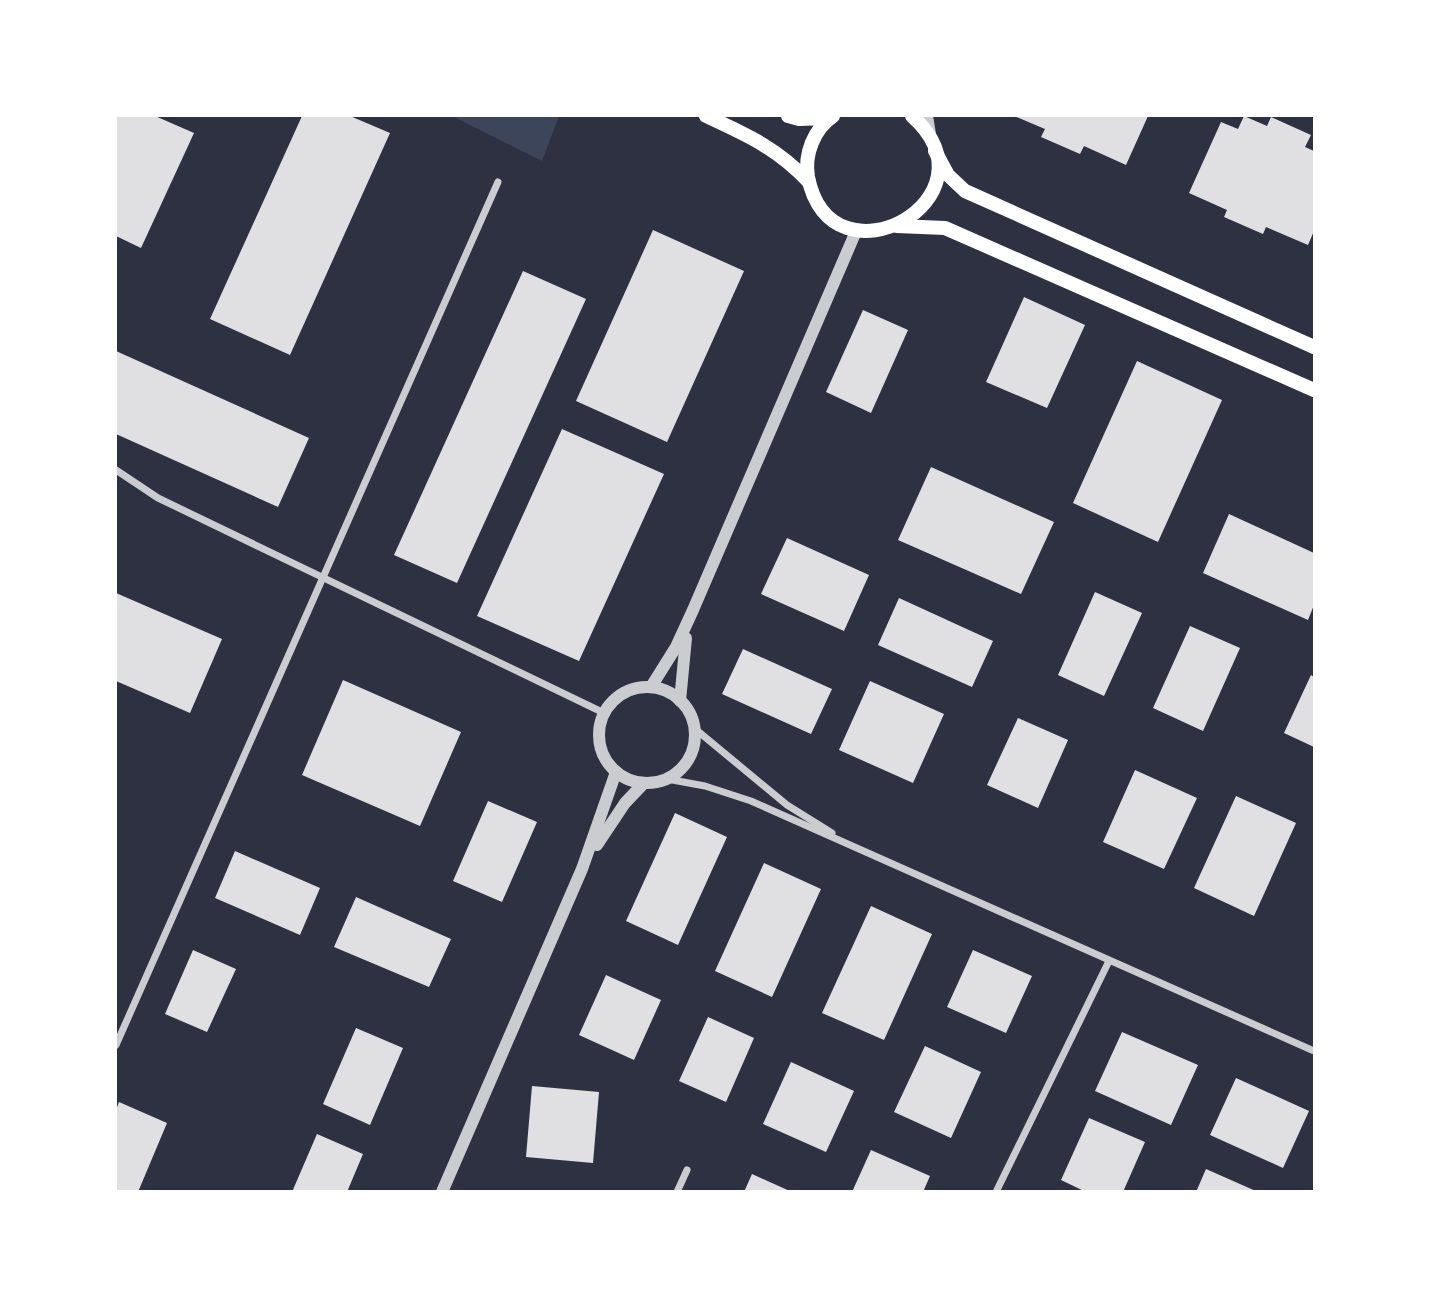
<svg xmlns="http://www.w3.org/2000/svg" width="1430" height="1307" font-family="'DejaVu Sans',sans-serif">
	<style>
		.green { fill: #3c4559 }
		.building { fill: #e0e0e3 }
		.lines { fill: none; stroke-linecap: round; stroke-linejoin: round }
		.minor { stroke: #caccd0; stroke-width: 7 }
		.tertiary { stroke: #caccd0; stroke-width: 12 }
		.secondary { stroke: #fff; stroke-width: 14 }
	</style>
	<rect width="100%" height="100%" fill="#2d3142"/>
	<path class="green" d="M 458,116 L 559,116 L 542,161 L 456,118 Z"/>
	<g class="building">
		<path d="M 116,116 L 155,116 L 194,133 L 141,248 L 116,236 Z"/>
		<path d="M 302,116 L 350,116 L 390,133 L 290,355 L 210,319 Z"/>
		<path d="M 1014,116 L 1148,116 L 1126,165 L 1084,146 L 1080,154 L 1041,137 L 1045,129 Z"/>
		<path d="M 1244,116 L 1267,126 L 1271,117 L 1311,135 L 1305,147 L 1314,151 L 1314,231 L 1308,245 L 1266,227 L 1263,234 L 1224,217 L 1227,210 L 1189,193 L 1221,122 L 1238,129 Z"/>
		<path d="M 653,230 L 744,271 L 667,442 L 576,401 Z"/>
		<path d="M 523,271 L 586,299 L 457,583 L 394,555 Z"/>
		<path d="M 1024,297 L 1085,325 L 1047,408 L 986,382 Z"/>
		<path d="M 863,310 L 908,330 L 871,413 L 826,392 Z"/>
		<path d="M 116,351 L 309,438 L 278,507 L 116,434 Z"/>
		<path d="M 1137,361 L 1222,400 L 1158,542 L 1073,503 Z"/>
		<path d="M 562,429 L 664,474 L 579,661 L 477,616 Z"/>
		<path d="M 931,467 L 1054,522 L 1021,594 L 898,540 Z"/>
		<path d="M 1229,514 L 1314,553 L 1314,605 L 1308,620 L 1203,573 Z"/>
		<path d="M 787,538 L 869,575 L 844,631 L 761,594 Z"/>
		<path d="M 1095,592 L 1142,613 L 1104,696 L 1058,675 Z"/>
		<path d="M 116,593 L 222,639 L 190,713 L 116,681 Z"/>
		<path d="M 899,598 L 993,641 L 972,687 L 878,645 Z"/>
		<path d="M 1190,626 L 1240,648 L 1203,731 L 1153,708 Z"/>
		<path d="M 743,649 L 832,689 L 811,734 L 722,694 Z"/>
		<path d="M 1311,675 L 1314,677 L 1314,747 L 1284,733 Z"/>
		<path d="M 343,680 L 461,732 L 420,826 L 302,775 Z"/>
		<path d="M 870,681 L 944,714 L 913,783 L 839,750 Z"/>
		<path d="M 1018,718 L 1068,740 L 1038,808 L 987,785 Z"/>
		<path d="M 1135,770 L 1197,798 L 1164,869 L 1103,842 Z"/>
		<path d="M 1236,796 L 1296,823 L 1254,916 L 1194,888 Z"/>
		<path d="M 488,801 L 537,822 L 502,902 L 453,881 Z"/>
		<path d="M 675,813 L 727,837 L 678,945 L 626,921 Z"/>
		<path d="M 235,851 L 320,888 L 300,935 L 215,898 Z"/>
		<path d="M 764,863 L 821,889 L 772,997 L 715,971 Z"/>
		<path d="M 356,897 L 451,939 L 429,987 L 334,947 Z"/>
		<path d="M 871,906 L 932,934 L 884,1040 L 822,1013 Z"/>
		<path d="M 193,950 L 236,969 L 207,1032 L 165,1014 Z"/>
		<path d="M 973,950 L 1032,976 L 1006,1033 L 947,1007 Z"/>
		<path d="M 606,975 L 661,1000 L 634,1060 L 579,1035 Z"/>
		<path d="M 708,1017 L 754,1038 L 726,1102 L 679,1081 Z"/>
		<path d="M 356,1028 L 403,1048 L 370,1125 L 323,1104 Z"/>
		<path d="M 1122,1032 L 1198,1065 L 1171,1125 L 1095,1091 Z"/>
		<path d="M 925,1046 L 981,1072 L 951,1138 L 894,1112 Z"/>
		<path d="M 791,1062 L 854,1091 L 826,1152 L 763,1124 Z"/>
		<path d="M 1236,1078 L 1309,1111 L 1283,1168 L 1210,1135 Z"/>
		<path d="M 532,1086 L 599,1092 L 593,1163 L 526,1157 Z"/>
		<path d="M 119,1102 L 167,1123 L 138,1192 L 116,1191 L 116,1110 Z"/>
		<path d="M 1089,1118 L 1145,1142 L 1123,1192 L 1086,1192 L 1061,1180 Z"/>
		<path d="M 317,1134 L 363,1154 L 347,1192 L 292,1192 Z"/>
		<path d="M 871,1150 L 930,1176 L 923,1192 L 852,1192 Z"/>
		<path d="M 1206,1169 L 1258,1192 L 1196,1192 Z"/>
		<path d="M 752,1174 L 792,1192 L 744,1192 Z"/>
	</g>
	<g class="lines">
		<g class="minor">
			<path d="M 116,470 L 158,498 L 604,713"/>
			<path d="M 694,728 L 787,805 L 832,833"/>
			<path d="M 667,779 L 705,786 L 751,801 L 1314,1051"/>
			<path d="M 116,1045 L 498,182"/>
			<path d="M 677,1192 L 687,1170"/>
			<path d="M 996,1192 L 1109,961"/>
		</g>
		<g class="tertiary">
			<path d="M 927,116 L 931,140"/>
			<path d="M 651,687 L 676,647 L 693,610 L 857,229"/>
			<circle cx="647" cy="735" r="48"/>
			<path d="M 680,701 L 686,638"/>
			<path d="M 597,845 L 625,803 L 644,783"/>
			<path d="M 442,1192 L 582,869 L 616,772"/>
		</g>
		<g class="secondary">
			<path d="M 706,116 C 747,135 777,148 809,182"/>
			<path d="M 788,116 L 799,119 L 829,118"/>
			<path d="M 833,116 C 814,129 804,154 808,177 C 831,293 1004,198 912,116"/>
			<path d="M 935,151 L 948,175 L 965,191 L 1314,347"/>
			<path d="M 897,226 L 945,228 L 1314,390"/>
		</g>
	</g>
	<rect width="1430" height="1307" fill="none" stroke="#ffffff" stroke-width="234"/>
</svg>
